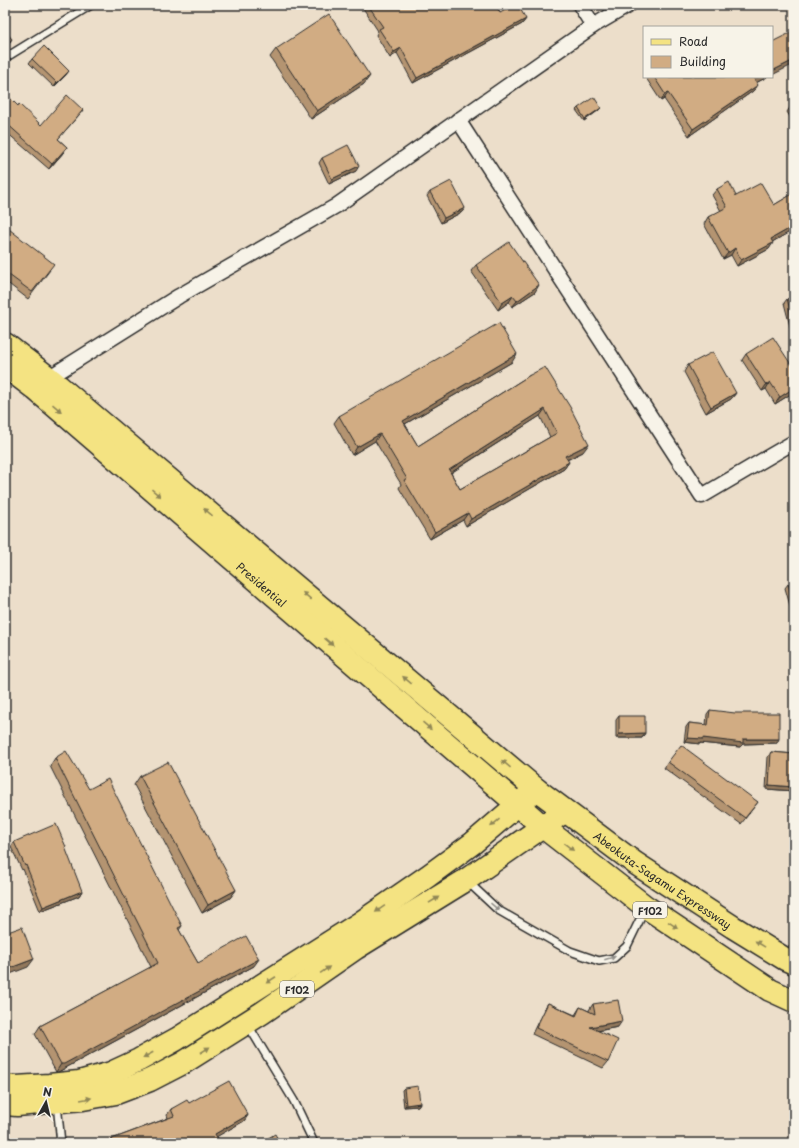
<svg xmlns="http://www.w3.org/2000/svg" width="799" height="1148" font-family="'Playpen Sans',sans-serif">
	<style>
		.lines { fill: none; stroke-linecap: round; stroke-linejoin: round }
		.lane-casing { stroke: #2b2b2b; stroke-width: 10 }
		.street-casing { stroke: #2b2b2b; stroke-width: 17 }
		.primary-casing { stroke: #2b2b2b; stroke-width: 25 }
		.highway-casing { stroke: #2b2b2b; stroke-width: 25 }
		.lane { stroke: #f7f3e8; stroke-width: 7 }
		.street { stroke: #f7f3e8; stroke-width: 14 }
		.primary { stroke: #f4e382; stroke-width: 22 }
		.highway { stroke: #f4e382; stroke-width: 22 }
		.wall { fill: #b49471; stroke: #2b2b2b; fill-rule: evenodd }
		.shaded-wall { fill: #92785c; stroke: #2b2b2b }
		.building { fill: #d1ac83; stroke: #2b2b2b; fill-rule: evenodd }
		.oneway { fill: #908756 }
		.oneway2 { fill: #918f8a }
		.labels { text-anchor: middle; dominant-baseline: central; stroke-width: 4; stroke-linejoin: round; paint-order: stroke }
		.shield { fill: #f7f3e8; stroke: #686764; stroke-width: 1 }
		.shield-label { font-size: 10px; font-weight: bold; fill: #2b2b2b }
		.street-label { font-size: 11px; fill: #2b2b2b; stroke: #f7f3e8 }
	</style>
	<rect width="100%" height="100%" fill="#ecdeca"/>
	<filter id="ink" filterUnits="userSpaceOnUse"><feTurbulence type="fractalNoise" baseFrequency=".025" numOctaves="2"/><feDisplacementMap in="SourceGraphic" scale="8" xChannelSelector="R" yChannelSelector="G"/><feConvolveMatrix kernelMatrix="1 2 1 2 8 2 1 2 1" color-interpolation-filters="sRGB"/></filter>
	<g filter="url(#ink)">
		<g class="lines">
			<g class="lane-casing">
				<g id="lane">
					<path d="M 5,58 L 91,5"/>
					<path d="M 468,882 L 498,910 L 570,951 L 599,961 L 614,958 L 627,946 L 645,909"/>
					<path d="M 248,1025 L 294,1101 L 314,1143"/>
					<path d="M 57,1104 L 61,1143"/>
				</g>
			</g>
			<g class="street-casing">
				<g id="street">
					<path d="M 580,5 L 593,26"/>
					<path d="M 458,120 L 702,496 L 794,442"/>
					<path d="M 42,382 L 179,296 L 336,206 L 593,26 L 629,5"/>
				</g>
			</g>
			<g class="primary-casing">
				<g id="primary">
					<path d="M 5,344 L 49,378 L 536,789 L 473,843 L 428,876 L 360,923 L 177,1039 L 139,1060 L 111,1073 L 79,1082 L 49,1085 L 16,1087 L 5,1086"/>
					<path id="s1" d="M 5,366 L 34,388 L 517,804"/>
					<path d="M 5,1104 L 17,1105 L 83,1099 L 116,1093 L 150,1080 L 183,1063 L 262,1013 L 356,948 L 466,880 L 564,812"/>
				</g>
			</g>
			<g class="highway-casing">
				<g id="highway">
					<path id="s2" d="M 536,789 L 635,863 L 733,927 L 785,959 L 794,963"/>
					<path d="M 517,804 L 543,827 L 646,907 L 770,990 L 794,1001"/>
				</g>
			</g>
			<use href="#lane" class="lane"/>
			<use href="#street" class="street"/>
			<use href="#primary" class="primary"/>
			<use href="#highway" class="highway"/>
		</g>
		<g class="wall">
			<path d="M 70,5 L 77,5 L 73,8 Z"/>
			<path d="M 361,5 L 496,5 L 500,13 L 526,19 L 522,24 L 413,83 L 397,53 L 390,58 L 376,35 L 378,31 Z"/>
			<path d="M 276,49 L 364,84 L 311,119 L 270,57 Z"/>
			<path d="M 32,59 L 66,75 L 54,87 L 29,63 Z"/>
			<path d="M 647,77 L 767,77 L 756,83 L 758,85 L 753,91 L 689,136 L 664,99 L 661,101 L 646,78 Z"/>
			<path d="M 5,93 L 18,106 L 41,125 L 83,110 L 79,115 L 58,139 L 67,147 L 63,153 L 49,169 L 5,131 Z"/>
			<path d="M 794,104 L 794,123 L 787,112 L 791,106 Z"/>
			<path d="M 578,108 L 599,110 L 584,121 L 576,110 Z"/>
			<path d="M 322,158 L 356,171 L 329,184 L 319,163 Z"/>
			<path d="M 717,189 L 736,196 L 774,205 L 794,193 L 794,229 L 793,230 L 772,242 L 769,249 L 737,266 L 731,255 L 723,259 L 704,224 L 708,217 L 721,211 L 712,195 Z"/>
			<path d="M 430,192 L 465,208 L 462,212 L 441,223 L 427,196 Z"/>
			<path d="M 5,226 L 50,270 L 28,299 L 5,281 Z"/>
			<path d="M 476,265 L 535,292 L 512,307 L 509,302 L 498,310 L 471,271 Z"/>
			<path d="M 794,297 L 794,338 L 793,338 L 784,303 L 787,299 Z"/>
			<path d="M 746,354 L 794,369 L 794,392 L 775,404 L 766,389 L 762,391 L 742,360 Z"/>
			<path d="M 512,362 L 405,424 L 418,446 L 530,375 L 583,452 L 567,460 L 569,462 L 564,469 L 466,526 L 463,520 L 430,539 L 399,488 L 401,484 L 375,441 L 352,455 L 334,423 L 339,416 ZM 540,416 L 550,437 L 460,489 L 451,473 Z"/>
			<path d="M 688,365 L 736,393 L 731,399 L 706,413 L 684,372 Z"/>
			<path d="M 794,582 L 794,609 L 791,609 L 785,588 L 788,584 Z"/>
			<path d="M 710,710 L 777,743 L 743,744 L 740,747 L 700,743 L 700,744 L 684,742 L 686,727 L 689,723 L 706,725 L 707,714 Z"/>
			<path d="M 619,716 L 645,733 L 642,738 L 616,738 L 616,720 Z"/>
			<path d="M 771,752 L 794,754 L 794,791 L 766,789 L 768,757 Z"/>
			<path d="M 55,758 L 89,789 L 182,926 L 179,930 L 198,963 L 254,966 L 58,1072 L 56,1072 L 35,1034 L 40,1026 L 151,967 L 50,766 Z"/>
			<path d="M 668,762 L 758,802 L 741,824 L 664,768 Z"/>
			<path d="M 140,776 L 236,890 L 230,898 L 202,913 L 134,785 Z"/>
			<path d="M 14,842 L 82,891 L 79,896 L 40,911 L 23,869 L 22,870 L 11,847 Z"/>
			<path d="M 548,1003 L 575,1015 L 580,1007 L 589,1011 L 589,1010 L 593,1004 L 618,1027 L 598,1031 L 608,1062 L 603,1068 L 532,1034 L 544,1009 Z"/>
			<path d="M 404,1088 L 420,1103 L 418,1106 L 404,1107 L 402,1090 Z"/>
			<path d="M 189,1103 L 248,1115 L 244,1121 L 217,1136 L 220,1143 L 109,1143 L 112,1139 L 168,1118 L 167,1115 L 171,1109 Z"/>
		</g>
		<g class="shaded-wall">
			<path d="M 526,19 L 522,24 L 413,83 L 417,78 Z"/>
			<path d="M 12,39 L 8,45 L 5,47 L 5,45 Z"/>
			<path d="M 401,48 L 397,53 L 390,58 L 394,52 Z"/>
			<path d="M 794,60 L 794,64 L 772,75 L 772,71 Z"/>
			<path d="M 69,71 L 66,75 L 54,87 L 57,83 Z"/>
			<path d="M 370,76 L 364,84 L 311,119 L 317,111 Z"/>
			<path d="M 759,77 L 767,77 L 750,86 L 754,79 Z"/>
			<path d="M 758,85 L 753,91 L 689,136 L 693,129 Z"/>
			<path d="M 668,93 L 664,99 L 661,101 L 665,94 Z"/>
			<path d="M 601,108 L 599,110 L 584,121 L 585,119 Z"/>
			<path d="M 67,147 L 63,153 L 49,169 L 52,164 Z"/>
			<path d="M 359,166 L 356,171 L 329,184 L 332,179 Z"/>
			<path d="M 465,208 L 462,212 L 441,223 L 444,218 Z"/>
			<path d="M 794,226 L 794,229 L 793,230 L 767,245 L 771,239 Z"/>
			<path d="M 773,243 L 769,249 L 737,266 L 741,260 Z"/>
			<path d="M 735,248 L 731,255 L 723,259 L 728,253 Z"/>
			<path d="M 539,285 L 535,292 L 512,307 L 517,301 Z"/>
			<path d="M 513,296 L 509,302 L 498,310 L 502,303 Z"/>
			<path d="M 517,354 L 512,362 L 398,428 L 403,421 Z"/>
			<path d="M 770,382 L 766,389 L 762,391 L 766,385 Z"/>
			<path d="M 794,388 L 794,392 L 775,404 L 780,397 Z"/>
			<path d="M 736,393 L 731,399 L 706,413 L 711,407 Z"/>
			<path d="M 545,409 L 540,416 L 444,477 L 449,470 Z"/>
			<path d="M 380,434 L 375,441 L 352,455 L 357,447 Z"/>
			<path d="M 589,444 L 583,452 L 560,463 L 565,456 Z"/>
			<path d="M 569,462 L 564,469 L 466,526 L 471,519 Z"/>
			<path d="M 468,513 L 463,520 L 430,539 L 435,532 Z"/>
			<path d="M 645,733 L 642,738 L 616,738 L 619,734 Z"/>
			<path d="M 687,738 L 743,739 L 779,739 L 777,743 L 743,744 L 740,747 L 700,743 L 700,744 L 684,742 Z"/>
			<path d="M 769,785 L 794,787 L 794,791 L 766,789 Z"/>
			<path d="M 236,890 L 230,898 L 202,913 L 208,905 Z"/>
			<path d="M 82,891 L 79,896 L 40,911 L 43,907 Z"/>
			<path d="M 34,959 L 28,967 L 5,976 L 5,970 Z"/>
			<path d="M 259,959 L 254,966 L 58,1072 L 56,1072 L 61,1064 Z"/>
			<path d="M 622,1021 L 618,1027 L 586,1033 L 590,1027 Z"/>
			<path d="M 420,1103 L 418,1106 L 404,1107 L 406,1105 Z"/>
			<path d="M 248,1115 L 244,1121 L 211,1140 L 215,1134 Z"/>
		</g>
		<g class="building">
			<path d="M 368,5 L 496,5 L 500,13 L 515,5 L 518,5 L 526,19 L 417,78 L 401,48 L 394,52 L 379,29 L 383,27 Z"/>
			<path d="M 329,14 L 370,76 L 317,111 L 276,49 Z"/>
			<path d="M 5,31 L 12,39 L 5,45 Z"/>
			<path d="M 794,31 L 794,60 L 772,71 L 772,42 Z"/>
			<path d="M 44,46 L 69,71 L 57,83 L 32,59 Z"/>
			<path d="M 654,77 L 759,77 L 754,79 L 758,85 L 693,129 L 668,93 L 665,94 Z"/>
			<path d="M 5,93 L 18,106 L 19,104 L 41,125 L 67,95 L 83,110 L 58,139 L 67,147 L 52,164 L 5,122 Z"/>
			<path d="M 594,97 L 601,108 L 585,119 L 578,108 Z"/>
			<path d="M 794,104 L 794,110 L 791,106 Z"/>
			<path d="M 348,145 L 359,166 L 332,179 L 322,158 Z"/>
			<path d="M 451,181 L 465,208 L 444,218 L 430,192 Z"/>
			<path d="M 729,182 L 736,196 L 761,183 L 774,205 L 794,193 L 794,226 L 771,239 L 773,243 L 741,260 L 735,248 L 728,253 L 708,217 L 727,207 L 717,189 Z"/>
			<path d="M 5,226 L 54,264 L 32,292 L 5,272 Z"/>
			<path d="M 509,242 L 539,285 L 517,301 L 513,296 L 502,303 L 476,265 Z"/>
			<path d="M 794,297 L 794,324 L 787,299 Z"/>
			<path d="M 499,323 L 517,354 L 403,421 L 418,446 L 530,375 L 545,367 L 570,407 L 589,444 L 565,456 L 569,462 L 471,519 L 468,513 L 435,532 L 404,480 L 407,479 L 380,434 L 357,447 L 339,416 ZM 545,409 L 557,433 L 460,489 L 449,470 Z"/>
			<path d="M 773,337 L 794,369 L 794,388 L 780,397 L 770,382 L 766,385 L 746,354 Z"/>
			<path d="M 713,352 L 736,393 L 711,407 L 688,365 Z"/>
			<path d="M 794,582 L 794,604 L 788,584 Z"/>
			<path d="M 710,710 L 735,713 L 779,713 L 779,739 L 743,739 L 743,743 L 703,738 L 703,739 L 687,738 L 689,723 L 708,725 Z"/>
			<path d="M 619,716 L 645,716 L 645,733 L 619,734 Z"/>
			<path d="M 681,745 L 758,802 L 745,818 L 668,762 Z"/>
			<path d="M 66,751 L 89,789 L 108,779 L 182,926 L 178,928 L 198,963 L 246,936 L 259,959 L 64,1064 L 61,1064 L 40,1026 L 158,963 L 55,758 Z"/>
			<path d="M 771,752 L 794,754 L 794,787 L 769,785 Z"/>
			<path d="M 168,762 L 236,890 L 208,905 L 140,776 Z"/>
			<path d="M 56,824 L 66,847 L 65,847 L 82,891 L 43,907 L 26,865 L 25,866 L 14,842 Z"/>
			<path d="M 22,927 L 34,959 L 5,970 L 5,933 Z"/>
			<path d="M 618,1000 L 622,1021 L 590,1027 L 618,1040 L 608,1062 L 536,1028 L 548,1003 L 576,1016 L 580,1007 L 595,1014 L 593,1004 Z"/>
			<path d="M 229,1081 L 248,1115 L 215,1134 L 220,1143 L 113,1143 L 112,1139 L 174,1116 L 171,1109 L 187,1100 L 189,1103 Z"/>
			<path d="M 418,1086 L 420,1103 L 406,1105 L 404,1088 Z"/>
			<path d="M 275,1134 L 280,1143 L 260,1143 Z"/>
		</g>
		<defs><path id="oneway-solid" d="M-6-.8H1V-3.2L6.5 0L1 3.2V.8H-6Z"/></defs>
		<g class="oneway">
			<use href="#oneway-solid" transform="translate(57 408) rotate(41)"/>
			<use href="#oneway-solid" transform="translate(156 493) rotate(41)"/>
			<use href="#oneway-solid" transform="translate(208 512) rotate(-140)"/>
			<use href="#oneway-solid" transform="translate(307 596) rotate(-140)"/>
			<use href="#oneway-solid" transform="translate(329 642) rotate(41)"/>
			<use href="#oneway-solid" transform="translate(407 680) rotate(-140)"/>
			<use href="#oneway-solid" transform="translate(427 726) rotate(41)"/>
			<use href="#oneway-solid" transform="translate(506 764) rotate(-140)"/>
			<use href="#oneway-solid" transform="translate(495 823) rotate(139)"/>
			<use href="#oneway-solid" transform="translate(569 847) rotate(38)"/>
			<use href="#oneway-solid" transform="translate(434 900) rotate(-32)"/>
			<use href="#oneway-solid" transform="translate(380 909) rotate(145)"/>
			<use href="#oneway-solid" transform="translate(673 925) rotate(34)"/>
			<use href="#oneway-solid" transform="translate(760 944) rotate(-148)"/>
			<use href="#oneway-solid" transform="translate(325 970) rotate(-35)"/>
			<use href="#oneway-solid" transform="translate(271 980) rotate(147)"/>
			<use href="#oneway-solid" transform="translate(205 1050) rotate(-32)"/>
			<use href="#oneway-solid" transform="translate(148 1055) rotate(152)"/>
			<use href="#oneway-solid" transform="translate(86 1099) rotate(-10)"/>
		</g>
		<g class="oneway2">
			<use href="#oneway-solid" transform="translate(495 907) rotate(41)"/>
			<use href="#oneway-solid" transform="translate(610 958) rotate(-18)"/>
		</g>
	</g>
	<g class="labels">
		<g class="shield">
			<rect x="633" y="902" width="34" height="16" rx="3"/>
			<rect x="280" y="981" width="34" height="16" rx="3"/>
		</g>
		<g class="shield-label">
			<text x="650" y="910">F102</text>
			<text x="297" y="989">F102</text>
		</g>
		<g class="street-label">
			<text stroke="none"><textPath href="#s1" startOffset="337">Presidential</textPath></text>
			<text stroke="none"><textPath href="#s2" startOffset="156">Abeokuta-Sagamu Expressway</textPath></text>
		</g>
	</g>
	<rect width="799" height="1148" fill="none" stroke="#f7f3e8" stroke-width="20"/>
	<rect x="10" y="10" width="779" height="1128" fill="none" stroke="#2b2b2b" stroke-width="1.5" filter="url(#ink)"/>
	<rect x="643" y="26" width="130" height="52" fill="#f7f3e8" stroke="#a5a39c"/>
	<rect x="651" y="39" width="20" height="6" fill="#f4e382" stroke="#a5a39c"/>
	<text x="679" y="46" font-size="12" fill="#2b2b2b">Road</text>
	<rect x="651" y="56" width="20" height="12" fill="#d1ac83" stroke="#a5a39c"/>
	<text x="679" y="66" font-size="12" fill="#2b2b2b">Building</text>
	<g transform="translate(46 1102) rotate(8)" stroke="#f7f3e8" stroke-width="3" paint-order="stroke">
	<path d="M0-3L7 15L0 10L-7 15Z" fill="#2b2b2b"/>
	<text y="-6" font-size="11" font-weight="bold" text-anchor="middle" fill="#2b2b2b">N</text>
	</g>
</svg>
